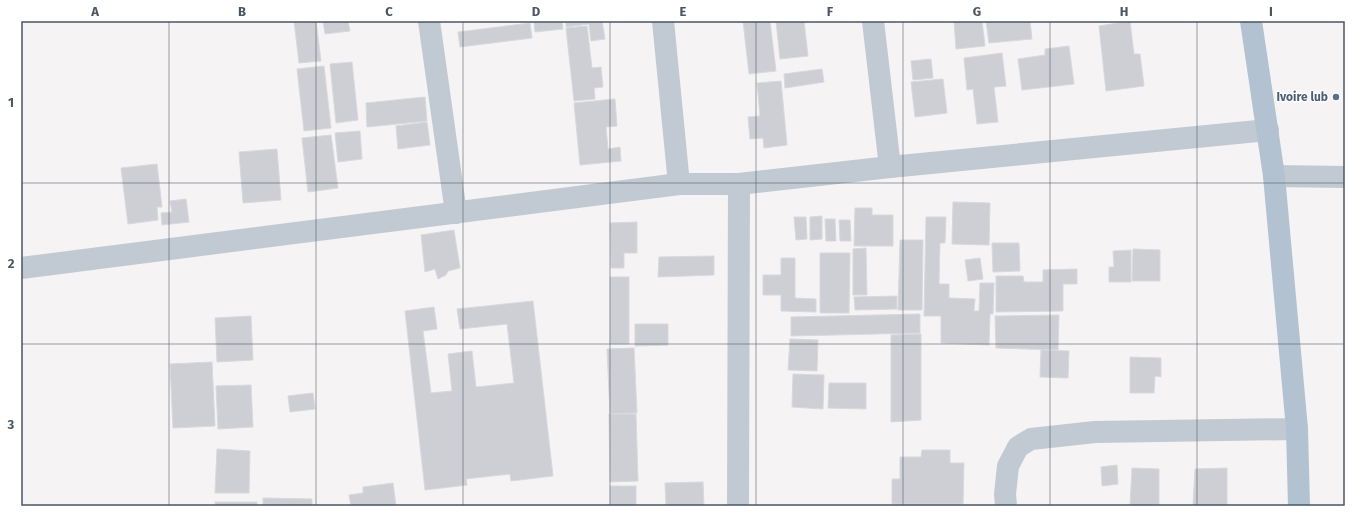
<svg xmlns="http://www.w3.org/2000/svg" width="1366" height="527" font-family="'Fira Sans',sans-serif">
	<style>
		.building { fill: #cdcfd5; stroke: #d7d9de }
		.lines { fill: none; stroke-linecap: round; stroke-linejoin: round }
		.street { stroke: #c1cad2; stroke-width: 22 }
		.primary { stroke: #b3c2d1; stroke-width: 22 }
		.grid { fill: none; stroke: #4a5661; stroke-width: 1; stroke-opacity: 0.55 }
		.service-dot { fill: #5c6f8a; stroke: #fff; stroke-width: 1.5 }
		.labels { text-anchor: middle; dominant-baseline: central; stroke-width: 3; stroke-linejoin: round; paint-order: stroke }
		.service-label { font-size: 12px; font-weight: bold; fill: #4e5e75; stroke: #fff; text-anchor: end }
		.neatline { fill: none; stroke: #4a5661; stroke-width: 1.5 }
		.grid-label { font-size: 13px; text-anchor: middle; font-weight: bold; fill: #4a5661 }
	</style>
	<rect width="100%" height="100%" fill="#f5f3f3"/>
	<g class="building">
		<path d="M 294,21 L 316,21 L 321,61 L 299,63 Z"/>
		<path d="M 323,21 L 348,21 L 350,31 L 325,34 Z"/>
		<path d="M 534,21 L 562,21 L 563,29 L 535,32 Z"/>
		<path d="M 566,21 L 602,21 L 605,39 L 591,41 L 589,24 L 566,27 Z"/>
		<path d="M 743,21 L 770,21 L 776,71 L 749,74 Z"/>
		<path d="M 776,21 L 804,21 L 808,56 L 780,59 Z"/>
		<path d="M 954,21 L 982,21 L 985,46 L 956,49 Z"/>
		<path d="M 986,21 L 1030,21 L 1032,39 L 989,43 Z"/>
		<path d="M 1130,21 L 1134,54 L 1140,54 L 1144,86 L 1106,91 L 1099,26 Z"/>
		<path d="M 530,23 L 532,38 L 460,47 L 458,32 Z"/>
		<path d="M 587,26 L 592,68 L 601,67 L 603,87 L 594,88 L 595,99 L 574,101 L 566,28 Z"/>
		<path d="M 1069,46 L 1074,84 L 1022,90 L 1018,59 L 1045,55 L 1045,49 Z"/>
		<path d="M 1002,53 L 1006,86 L 994,87 L 998,122 L 977,124 L 973,89 L 967,90 L 964,58 Z"/>
		<path d="M 931,59 L 933,78 L 913,80 L 911,61 Z"/>
		<path d="M 352,62 L 358,120 L 336,123 L 330,64 Z"/>
		<path d="M 324,66 L 331,128 L 304,131 L 297,69 Z"/>
		<path d="M 822,69 L 824,82 L 785,88 L 784,74 Z"/>
		<path d="M 943,79 L 947,113 L 915,117 L 911,82 Z"/>
		<path d="M 781,81 L 787,145 L 764,148 L 763,138 L 750,139 L 748,117 L 760,116 L 757,83 Z"/>
		<path d="M 425,97 L 427,121 L 367,127 L 366,103 Z"/>
		<path d="M 615,99 L 617,126 L 606,127 L 608,149 L 620,147 L 621,161 L 580,165 L 574,103 Z"/>
		<path d="M 427,122 L 430,145 L 398,149 L 396,126 Z"/>
		<path d="M 360,131 L 362,159 L 338,162 L 335,133 Z"/>
		<path d="M 331,135 L 338,188 L 308,192 L 302,138 Z"/>
		<path d="M 277,149 L 281,200 L 243,203 L 239,152 Z"/>
		<path d="M 157,164 L 162,207 L 157,207 L 158,220 L 128,224 L 121,168 Z"/>
		<path d="M 186,199 L 189,222 L 162,225 L 161,213 L 172,212 L 170,201 Z"/>
		<path d="M 953,202 L 990,203 L 989,245 L 952,244 Z"/>
		<path d="M 855,208 L 872,208 L 872,215 L 893,215 L 893,246 L 854,246 Z"/>
		<path d="M 822,216 L 822,239 L 810,240 L 810,217 Z"/>
		<path d="M 794,217 L 806,217 L 807,239 L 796,240 Z"/>
		<path d="M 926,217 L 946,217 L 945,243 L 940,243 L 939,284 L 949,284 L 949,298 L 975,299 L 974,311 L 979,311 L 980,283 L 994,283 L 993,314 L 990,314 L 989,345 L 941,343 L 941,316 L 924,316 Z"/>
		<path d="M 825,219 L 835,219 L 836,241 L 826,241 Z"/>
		<path d="M 839,220 L 850,220 L 851,241 L 840,241 Z"/>
		<path d="M 637,222 L 637,253 L 624,253 L 624,268 L 611,268 L 610,223 Z"/>
		<path d="M 454,230 L 460,268 L 448,271 L 446,275 L 438,279 L 435,269 L 425,272 L 421,235 Z"/>
		<path d="M 900,240 L 923,240 L 922,310 L 898,310 Z"/>
		<path d="M 992,243 L 1019,243 L 1020,271 L 993,272 Z"/>
		<path d="M 866,248 L 867,295 L 853,295 L 853,249 Z"/>
		<path d="M 1133,249 L 1160,250 L 1160,281 L 1132,281 Z"/>
		<path d="M 1131,250 L 1131,282 L 1109,282 L 1109,267 L 1114,267 L 1113,251 Z"/>
		<path d="M 820,253 L 850,253 L 849,313 L 820,313 Z"/>
		<path d="M 714,256 L 714,275 L 658,277 L 659,257 Z"/>
		<path d="M 781,258 L 795,258 L 795,298 L 816,299 L 816,312 L 781,311 L 781,295 L 763,295 L 763,275 L 781,275 Z"/>
		<path d="M 980,258 L 983,279 L 968,281 L 965,260 Z"/>
		<path d="M 1077,269 L 1077,284 L 1063,284 L 1063,311 L 996,312 L 996,276 L 1023,276 L 1024,282 L 1043,282 L 1043,270 Z"/>
		<rect x="610" y="277" width="19" height="67"/>
		<path d="M 897,296 L 897,309 L 855,310 L 854,297 Z"/>
		<path d="M 533,301 L 553,476 L 511,481 L 510,474 L 466,479 L 467,485 L 425,490 L 405,311 L 434,307 L 437,329 L 423,331 L 431,393 L 452,391 L 448,354 L 472,351 L 476,387 L 514,383 L 507,324 L 460,329 L 457,309 Z"/>
		<path d="M 920,314 L 920,333 L 791,336 L 791,317 Z"/>
		<path d="M 1059,315 L 1058,350 L 996,348 L 995,316 Z"/>
		<path d="M 251,316 L 253,360 L 217,362 L 215,318 Z"/>
		<path d="M 635,324 L 668,324 L 668,345 L 635,346 Z"/>
		<path d="M 921,334 L 921,420 L 891,422 L 891,335 Z"/>
		<path d="M 790,339 L 818,340 L 817,371 L 788,370 Z"/>
		<path d="M 634,348 L 637,413 L 610,414 L 607,349 Z"/>
		<path d="M 1041,350 L 1069,351 L 1068,378 L 1040,377 Z"/>
		<path d="M 1130,357 L 1161,358 L 1161,377 L 1155,376 L 1154,393 L 1130,393 Z"/>
		<path d="M 212,362 L 215,426 L 173,428 L 170,364 Z"/>
		<path d="M 793,374 L 824,375 L 823,409 L 792,407 Z"/>
		<path d="M 829,383 L 866,383 L 866,409 L 828,408 Z"/>
		<path d="M 251,385 L 253,427 L 218,429 L 216,386 Z"/>
		<path d="M 313,393 L 315,409 L 290,412 L 288,396 Z"/>
		<path d="M 609,414 L 636,414 L 638,481 L 610,482 Z"/>
		<path d="M 217,449 L 250,451 L 249,493 L 215,493 Z"/>
		<path d="M 922,450 L 950,450 L 950,463 L 964,463 L 963,504 L 892,504 L 892,479 L 900,479 L 900,457 L 921,457 Z"/>
		<path d="M 1117,465 L 1118,484 L 1102,486 L 1101,467 Z"/>
		<path d="M 1132,468 L 1159,469 L 1159,506 L 1130,506 Z"/>
		<path d="M 1227,468 L 1227,506 L 1193,506 L 1195,469 Z"/>
		<path d="M 703,482 L 704,506 L 666,506 L 665,483 Z"/>
		<path d="M 393,483 L 396,506 L 351,506 L 349,495 L 363,493 L 363,487 Z"/>
		<rect x="610" y="486" width="26" height="20"/>
		<path d="M 263,498 L 312,499 L 312,506 L 263,506 Z"/>
		<rect x="215" y="502" width="42" height="4"/>
	</g>
	<g class="lines">
		<g class="street">
			<path d="M 429,21 L 456,213"/>
			<path d="M 663,21 L 679,184"/>
			<path d="M 873,21 L 890,167"/>
			<path d="M 1274,176 L 1345,177"/>
			<path d="M 21,268 L 679,184 L 739,184 L 890,167 L 1268,130"/>
			<path d="M 738,506 L 739,184"/>
			<path d="M 1006,506 L 1005,494 L 1008,466 L 1018,447 L 1031,439 L 1095,432 L 1297,429"/>
		</g>
		<path class="primary" d="M 1251,21 L 1274,176 L 1297,429 L 1299,506"/>
	</g>
	<path class="grid" d="M 169,21 L 169,506M 316,21 L 316,506M 463,21 L 463,506M 610,21 L 610,506M 756,21 L 756,506M 903,21 L 903,506M 1050,21 L 1050,506M 1197,21 L 1197,506M 21,183 L 1345,183M 21,344 L 1345,344"/>
	<circle class="service-dot" cx="1336" cy="97" r="4"/>
	<g class="labels">
		<g class="service-label">
			<text x="1328" y="97">Ivoire lub</text>
		</g>
	</g>
	<rect width="1366" height="527" fill="none" stroke="#ffffff" stroke-width="44"/>
	<rect x="22" y="22" width="1322" height="483" class="neatline"/>
	<g class="grid-label">
		<text x="95" y="16">A</text>
		<text x="242" y="16">B</text>
		<text x="389" y="16">C</text>
		<text x="536" y="16">D</text>
		<text x="683" y="16">E</text>
		<text x="830" y="16">F</text>
		<text x="977" y="16">G</text>
		<text x="1124" y="16">H</text>
		<text x="1271" y="16">I</text>
		<text x="11" y="107">1</text>
		<text x="11" y="268">2</text>
		<text x="11" y="429">3</text>
	</g>
</svg>
